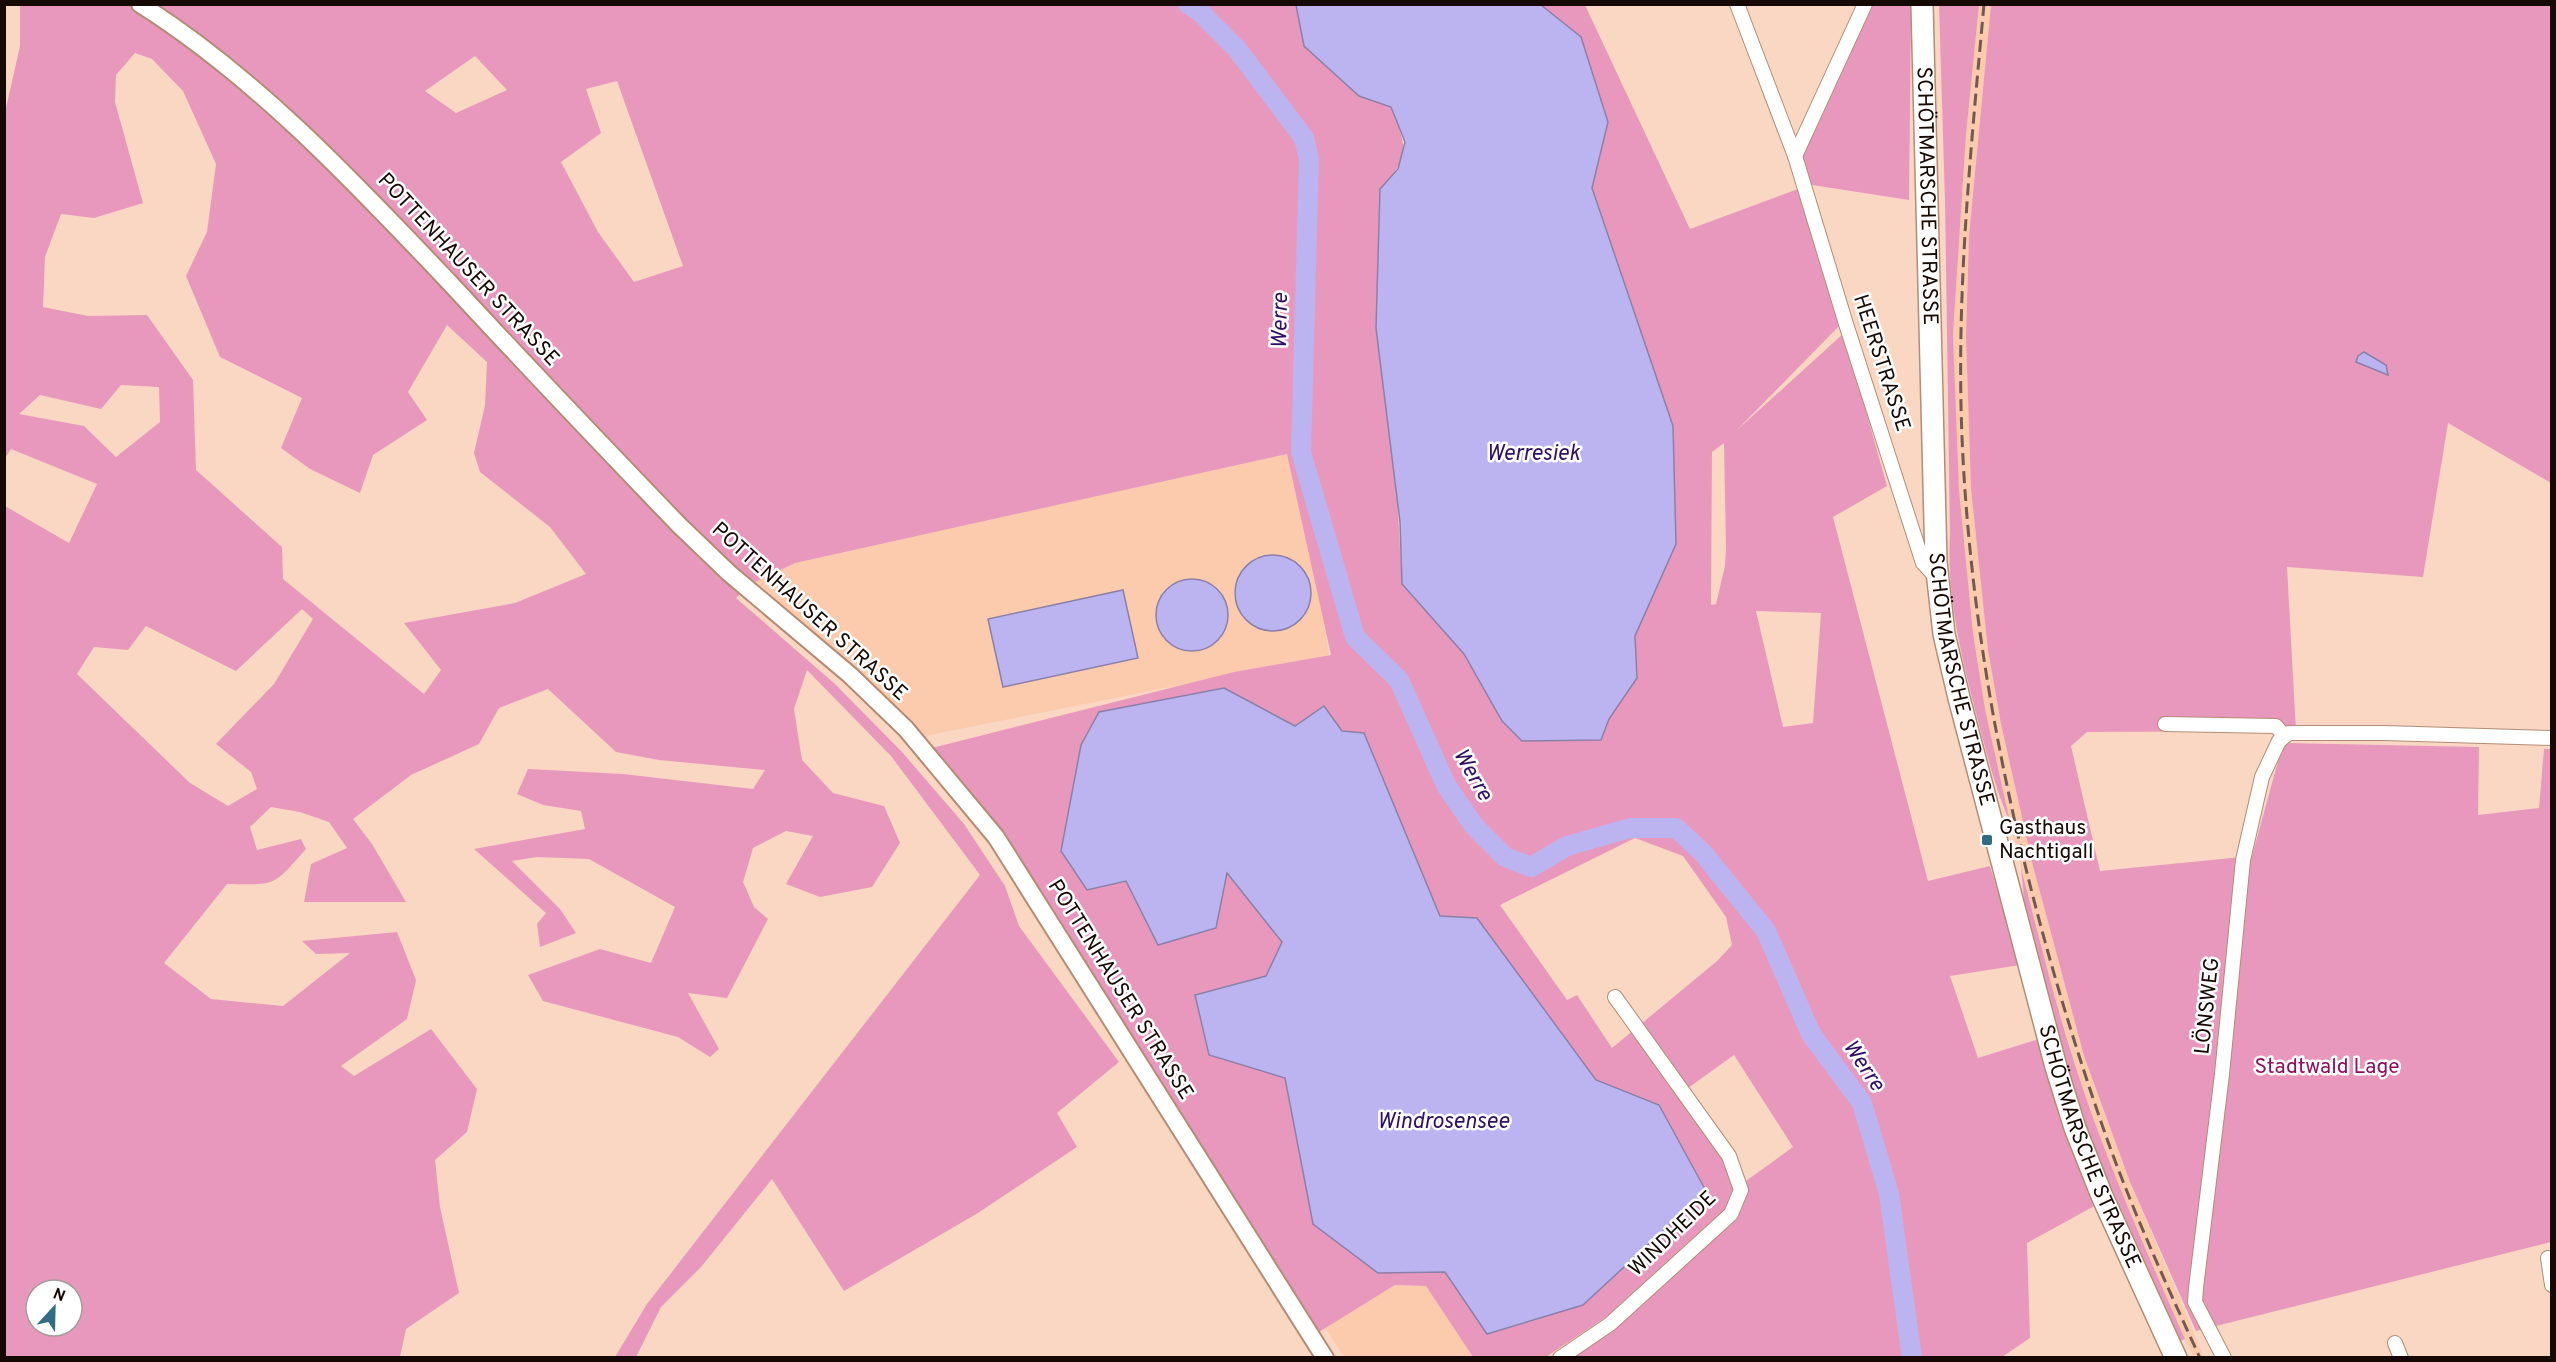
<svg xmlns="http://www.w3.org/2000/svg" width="2556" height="1362" font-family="Overpass,sans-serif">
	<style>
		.built { fill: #fccaad }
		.green { fill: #e998bd; fill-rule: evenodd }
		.water { fill: #bcb4f0; stroke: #8a80a9; stroke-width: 1.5 }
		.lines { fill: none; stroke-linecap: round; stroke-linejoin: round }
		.river { stroke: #bcb4f0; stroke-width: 20 }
		.minor-casing { stroke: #b48c75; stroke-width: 16 }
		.tertiary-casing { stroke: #b48c75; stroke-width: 20 }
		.primary-casing { stroke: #b48c75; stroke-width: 24 }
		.minor { stroke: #fff; stroke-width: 14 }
		.tertiary { stroke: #fff; stroke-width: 16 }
		.primary { stroke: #fff; stroke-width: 21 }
		.rail { stroke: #715a4f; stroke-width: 3; stroke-dasharray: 12 6; stroke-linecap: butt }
		.poi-dot { fill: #336b85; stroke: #fff; stroke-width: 2 }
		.labels { text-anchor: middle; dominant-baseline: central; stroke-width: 5; stroke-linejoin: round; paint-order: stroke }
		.street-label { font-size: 21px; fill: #160802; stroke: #fff }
		.poi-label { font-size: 21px; fill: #160802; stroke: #fff; text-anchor: start }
		.park-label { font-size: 21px; fill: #910d5d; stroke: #fff }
		.water-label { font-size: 22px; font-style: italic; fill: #2e0e67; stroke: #fff }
	</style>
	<rect width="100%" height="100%" fill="#fad7c3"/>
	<g class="built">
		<path d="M 1979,5 L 1991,5 L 1969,236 L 1966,336 L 1971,489 L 1988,650 L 2001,724 L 2033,866 L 2084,1056 L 2130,1182 L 2204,1357 L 2194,1357 L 2185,1339 L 2117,1184 L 2080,1081 L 2050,979 L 2010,822 L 1985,709 L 1973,633 L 1959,490 L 1953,334 L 1966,135 Z"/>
		<path d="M 1295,444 L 1329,655 L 920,737 L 749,585 L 795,563 Z"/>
		<path d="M 1395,1285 L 1426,1286 L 1473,1357 L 1344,1357 L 1325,1327 Z"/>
	</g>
	<g class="green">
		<path d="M 20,5 L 1296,5 L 1304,46 L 1359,96 L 1391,107 C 1407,148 1411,155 1380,190 L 1402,584 L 1464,654 L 1502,721 L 1600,740 L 1609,719 L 1637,678 L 1635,636 L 1676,544 L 1673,426 L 1592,187 L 1608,122 L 1581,37 L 1541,5 L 1585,5 L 1690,229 L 1798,189 L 1841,324 L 1736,431 L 1844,333 L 1887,486 L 1833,517 L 1928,881 L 1990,866 L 2020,965 L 1950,976 L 1978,1058 L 2039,1039 L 2098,1204 L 2027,1243 L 2030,1338 L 2002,1357 L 1569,1357 L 1715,1235 L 1705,1227 L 1606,1317 L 1546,1357 L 1473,1357 L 1426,1286 L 1395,1285 L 1314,1335 L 1032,877 L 928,749 L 1234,672 L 1331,655 L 1287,454 L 795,563 L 749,585 L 736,598 L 835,684 L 902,752 L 964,824 L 1005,886 L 1019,926 L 1119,1062 L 1057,1113 L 1077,1147 L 978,1213 L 844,1291 L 772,1179 L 701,1267 L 661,1307 L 636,1357 L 615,1357 L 647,1304 L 980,875 L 891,756 L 807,670 L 794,709 L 802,760 L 833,793 L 884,806 L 900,843 L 872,887 L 820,897 L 786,884 L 813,836 L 786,831 L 753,848 L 743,882 L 754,907 L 768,919 L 727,998 L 688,993 L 719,1049 L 710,1057 L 678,1037 L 543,1001 L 528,975 L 600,949 L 651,963 L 675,907 L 589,859 L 537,857 L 512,861 L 560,909 L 576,933 L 540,947 L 537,924 L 546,913 L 474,849 L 585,829 L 581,811 L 543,805 L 517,794 L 528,769 L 623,774 L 753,789 L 765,770 L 659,760 L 616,752 L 548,689 L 499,708 L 479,744 L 411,775 L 353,819 L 372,844 L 406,902 L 304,902 L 311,864 L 347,848 L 329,822 L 300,812 L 271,807 L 250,827 L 257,850 L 301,839 L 306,849 C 273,886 278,885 227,884 L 164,963 L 211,999 L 283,1006 L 350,953 L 316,954 L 302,941 L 397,932 L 416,980 L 407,1019 L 341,1066 L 354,1076 L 431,1029 L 477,1089 L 467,1132 L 435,1160 L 440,1207 L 459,1293 L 406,1329 L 400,1357 L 5,1357 L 5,506 L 69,543 L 97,484 L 11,449 L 5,458 L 4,117 L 20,46 ZM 135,53 L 152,59 L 183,91 L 216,164 L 207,232 L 186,276 L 220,357 L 302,398 L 281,448 L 310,469 L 360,493 L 373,455 L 427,420 L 408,392 L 447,325 L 487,362 L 485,405 L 474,453 L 480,472 L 550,527 L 586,574 L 515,603 L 404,623 L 441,670 L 424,694 L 283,579 L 282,547 L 196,470 L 193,380 L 147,315 L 88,316 L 43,307 L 45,257 L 61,214 L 94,218 L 143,203 L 115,102 L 116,75 ZM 475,56 L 507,90 L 456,113 L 425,91 ZM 617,81 L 683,266 L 634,282 L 598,232 L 561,162 L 601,133 L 586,89 ZM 121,385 L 159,387 L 160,422 L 116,457 L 84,426 L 19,414 L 40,395 L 101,409 ZM 1724,443 L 1726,548 L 1725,566 L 1716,604 L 1711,605 L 1712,452 ZM 302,609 L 313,619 L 274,684 L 216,744 L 251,772 L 257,789 L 228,806 L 190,783 L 77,674 L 94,647 L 128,650 L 146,626 L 236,671 ZM 1756,611 L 1821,613 L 1813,723 L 1783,727 ZM 1224,688 L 1295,726 L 1324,707 L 1342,731 L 1364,733 L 1440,916 L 1477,918 L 1596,1080 L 1659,1105 L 1487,1334 L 1445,1272 L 1378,1273 L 1313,1224 L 1285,1078 L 1209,1055 L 1195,995 L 1267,976 L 1282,942 L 1227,872 L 1158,945 L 1126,881 ZM 1635,838 L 1683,856 L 1726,917 L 1732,945 L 1717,961 L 1612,1048 L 1577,995 L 1567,1000 L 1500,905 ZM 1734,1055 L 1793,1147 L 1746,1181 L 1729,1144 L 1688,1088 ZM 36,1290 L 72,1290 L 72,1326 L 36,1326 Z"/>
		<path d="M 1872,5 L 1911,5 L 1909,200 L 1806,184 L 1802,154 Z"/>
		<path d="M 1939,5 L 1979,5 L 1966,135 L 1953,334 L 1959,490 L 1973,633 L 1985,709 L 2010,822 C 1996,791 1988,758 1979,725 C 1963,662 1946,599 1950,534 L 1945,201 Z"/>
		<path d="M 1991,5 L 2551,5 L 2551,483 L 2448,423 L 2423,577 L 2287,567 L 2296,731 L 2087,732 L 2071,746 L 2100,871 L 2252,856 L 2283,743 L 2479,747 L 2478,815 L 2539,808 L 2544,749 L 2551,749 L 2551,1242 L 2196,1331 L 2130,1182 L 2084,1056 L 2033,866 L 2001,724 L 1988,650 L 1971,489 L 1966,336 L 1969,236 Z"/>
		<path d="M 2021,868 C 2040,940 2057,1012 2081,1083 C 2110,1170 2148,1255 2185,1339 L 2181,1341 L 2107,1178 L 2088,1130 L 2069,1071 L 2024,899 Z"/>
	</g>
	<g class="water">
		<path d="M 1296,5 L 1541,5 L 1581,37 L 1608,122 L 1592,188 L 1673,426 L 1676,544 L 1635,636 L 1637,678 L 1609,719 L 1601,740 L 1522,741 L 1502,721 L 1464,654 L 1402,584 L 1400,522 L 1376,328 L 1380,189 L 1398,169 L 1405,142 L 1391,107 L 1359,96 L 1304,46 Z"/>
		<path d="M 2364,352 L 2386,365 L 2388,375 L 2356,362 L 2358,356 Z"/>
		<circle cx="1273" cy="593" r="38"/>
		<circle cx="1192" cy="615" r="36"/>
		<path d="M 1123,590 L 1138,658 L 1003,687 L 988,619 Z"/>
		<path d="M 1224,688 L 1295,726 L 1324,706 L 1342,731 L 1364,733 L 1440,916 L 1477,918 L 1596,1080 L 1659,1105 L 1706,1191 L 1583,1305 L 1487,1334 L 1445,1272 L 1378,1273 L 1313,1224 L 1285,1078 L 1209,1055 L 1195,995 L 1266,976 L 1282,942 L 1227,873 L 1216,928 L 1158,945 L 1126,881 L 1087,890 L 1061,851 L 1081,745 L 1099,712 Z"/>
	</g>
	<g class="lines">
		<path class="river" d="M 1188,4 L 1199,11 L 1237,49 L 1304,138 L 1309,159 L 1301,452 L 1355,637 L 1399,680 L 1446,785 L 1474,826 L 1505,857 L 1531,867 L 1567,846 L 1630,828 L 1676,828 L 1703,853 L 1766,931 L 1811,1034 L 1862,1103 L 1889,1194 L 1912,1358"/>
		<g class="minor-casing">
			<g id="minor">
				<path d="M 1737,4 L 1795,156 L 1846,324 L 1923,563 L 1937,578"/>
				<path d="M 1795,156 L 1865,4"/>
				<path d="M 2165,724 L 2276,726 L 2284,736"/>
				<path d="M 2548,1258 L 2552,1285"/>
				<path d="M 2395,1343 L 2401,1358"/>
				<path d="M 1560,1358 L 1610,1324 L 1731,1214 L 1741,1190 L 1729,1156 L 1615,997"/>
				<path d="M 2224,1358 L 2195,1302 L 2196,1288 L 2222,1074 L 2243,860 L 2262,777 L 2279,741 L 2289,733 L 2384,733 L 2552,738"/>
			</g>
		</g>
		<g class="tertiary-casing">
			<path id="tertiary" d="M 140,4 C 257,78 354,182 449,282 C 525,364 602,445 679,525 L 729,573 L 850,675 L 906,729 L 996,837 L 1325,1358"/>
		</g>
		<g class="primary-casing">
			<g id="primary">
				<path id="s1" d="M 1922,4 L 1936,562 L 1944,634 L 1959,698 L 2056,1067 L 2075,1128 L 2102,1196 L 2176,1358"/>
			</g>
		</g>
		<use href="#minor" class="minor"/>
		<use href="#tertiary" class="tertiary"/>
		<use href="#primary" class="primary"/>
		<path class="rail" d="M 1984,4 C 1971,148 1956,292 1962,437 C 1972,676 2028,914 2107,1139 C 2134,1214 2167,1286 2200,1358"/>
	</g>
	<rect class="poi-dot" x="1981" y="834" width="12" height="12" rx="3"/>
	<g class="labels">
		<g class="street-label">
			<text stroke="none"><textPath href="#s1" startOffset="192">SCHÖTMARSCHE STRASSE</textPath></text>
			<text transform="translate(468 270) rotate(47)">POTTENHAUSER STRASSE</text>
			<text transform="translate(1881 363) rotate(72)">HEERSTRASSE</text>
			<text transform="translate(809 612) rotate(42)">POTTENHAUSER STRASSE</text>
			<text stroke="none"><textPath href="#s1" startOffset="678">SCHÖTMARSCHE STRASSE</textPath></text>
			<text transform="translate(1120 990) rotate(58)">POTTENHAUSER STRASSE</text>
			<text transform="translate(2208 1006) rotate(-84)">LÖNSWEG</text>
			<text stroke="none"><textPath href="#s1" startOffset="1164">SCHÖTMARSCHE STRASSE</textPath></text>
			<text transform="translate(1673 1234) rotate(-44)">WINDHEIDE</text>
		</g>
		<g class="poi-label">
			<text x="1999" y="828">Gasthaus<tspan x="1999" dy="24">Nachtigall</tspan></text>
		</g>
		<g class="park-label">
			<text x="2327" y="1067">Stadtwald Lage</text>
		</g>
		<g class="water-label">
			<text transform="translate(1281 321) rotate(-89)">Werre</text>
			<text x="1533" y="454">Werresiek</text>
			<text transform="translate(1472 775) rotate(60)">Werre</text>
			<text transform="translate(1863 1066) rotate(56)">Werre</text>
			<text x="1443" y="1122">Windrosensee</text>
		</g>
	</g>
	<rect width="2556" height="1362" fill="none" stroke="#160802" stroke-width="12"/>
	<g transform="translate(54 1308) rotate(22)"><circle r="28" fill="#ffffff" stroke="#a29c9a" stroke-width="1.5"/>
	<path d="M0-4.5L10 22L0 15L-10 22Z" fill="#336b85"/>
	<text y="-9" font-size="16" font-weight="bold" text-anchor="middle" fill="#160802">N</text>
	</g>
</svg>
